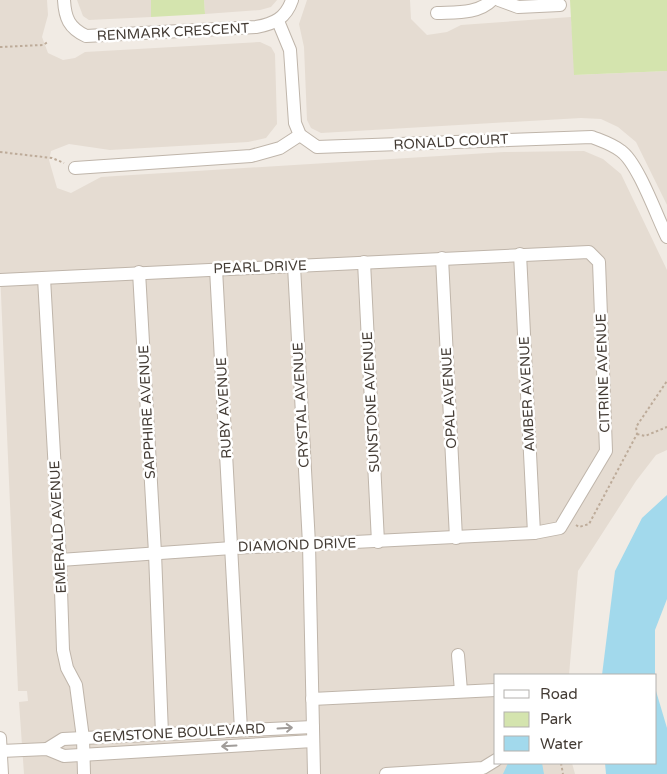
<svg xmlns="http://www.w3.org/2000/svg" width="667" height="774" font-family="'Varela Round',sans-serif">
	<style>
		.residential { fill: #e5dcd2 }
		.green { fill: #d4e4ae }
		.water { fill: #a2d9ec }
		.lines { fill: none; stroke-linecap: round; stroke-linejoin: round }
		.street-casing { stroke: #bfb5aa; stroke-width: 14 }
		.path { stroke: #bdab99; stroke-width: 2; stroke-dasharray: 2.5 2.5; stroke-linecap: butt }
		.street { stroke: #fff; stroke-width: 12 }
		.oneway { stroke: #a19d9a }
		.labels { text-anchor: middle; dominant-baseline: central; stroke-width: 5; stroke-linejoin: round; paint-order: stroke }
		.street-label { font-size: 14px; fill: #433b34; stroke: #fff }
	</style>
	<rect width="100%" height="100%" fill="#f1ebe4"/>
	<g class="residential">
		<path d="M 0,0 L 47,0 L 48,15 L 42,37 L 48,53 L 63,60 L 75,58 L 85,52 L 260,42 L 271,47 L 275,54 L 277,124 L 266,138 L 248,142 L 110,150 L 69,144 L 51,151 L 49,160 L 57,188 L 71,193 L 101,177 L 116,176 L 504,152 L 584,151 L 603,159 L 621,174 L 667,270 L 667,450 L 656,455 L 636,481 L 578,571 L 569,675 L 496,675 L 496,763 L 572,763 L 575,774 L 24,774 L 19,702 L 28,701 L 27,691 L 18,691 L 0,271 Z"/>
		<path d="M 77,0 L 151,0 L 151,17 L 89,20 L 83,16 Z"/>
		<path d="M 204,0 L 277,0 L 271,7 L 260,10 L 205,14 Z"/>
		<path d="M 307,0 L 410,0 L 411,19 L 427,35 L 447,32 L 461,25 L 571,17 L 575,75 L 667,71 L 667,205 L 636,142 L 618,127 L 601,119 L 581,118 L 321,133 L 311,128 L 307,120 L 304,47 L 299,24 Z"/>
	</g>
	<g class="green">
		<path d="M 151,0 L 204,0 L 205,14 L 151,17 Z"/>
		<path d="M 570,0 L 667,0 L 667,71 L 574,75 Z"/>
	</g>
	<g class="water">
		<path d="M 667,495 L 667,599 L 655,630 L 655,675 L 602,675 L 615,571 L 642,518 Z"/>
		<path d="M 656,691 L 667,728 L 667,774 L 606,774 L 605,763 L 656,763 Z"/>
		<path d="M 508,763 L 542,763 L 544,774 L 503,774 Z"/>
	</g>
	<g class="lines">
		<g class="street-casing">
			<g id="street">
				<path d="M 64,0 C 65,18 69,28 86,36 L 256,27 C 274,24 286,18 292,0"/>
				<path d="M 499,0 L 518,7 L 560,5"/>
				<path d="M 437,13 C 456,12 478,14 492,0"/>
				<path d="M 278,21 L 290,50 L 295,123 L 300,135 L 317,147 L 592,137 C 602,141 612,144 621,151 C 638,163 657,217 667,237"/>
				<path d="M 75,168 L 251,156 L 280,148 L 300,135"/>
				<path d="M 520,254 L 534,533"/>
				<path d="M 442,258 L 456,538"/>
				<path d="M 364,262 L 378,542"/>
				<path d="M 294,266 L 309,544 L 314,774"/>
				<path d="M 216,269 L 241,730"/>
				<path d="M 139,272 L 155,553 L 162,734"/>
				<path d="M 44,278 L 60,560 L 63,650 L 67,668 L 76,685 L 83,738 L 84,774"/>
				<path d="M 0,280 L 589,252 L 599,262 L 606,451 L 560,528 L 534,533 L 232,548 L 60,560"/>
				<path d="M 458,655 L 461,691"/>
				<path d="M 312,699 L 496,690"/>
				<path d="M 0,738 L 2,774"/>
				<path d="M 47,749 L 63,739 L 313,727"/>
				<path d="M 1,751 L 47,749 L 64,756 L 313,741"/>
				<path d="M 386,774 L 483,768 L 496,760"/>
			</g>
		</g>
		<g class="path">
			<path d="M 0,47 L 43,45 L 48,42"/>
			<path d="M 0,152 L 52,158 L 64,163"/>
			<path d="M 637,434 L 645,436 L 667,427"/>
			<path d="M 576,525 L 579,527 L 589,524 L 637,434 L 636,427 L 667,381"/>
			<path d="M 561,763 L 563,774"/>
		</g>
		<use href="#street" class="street"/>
	</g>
	<defs><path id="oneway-shaft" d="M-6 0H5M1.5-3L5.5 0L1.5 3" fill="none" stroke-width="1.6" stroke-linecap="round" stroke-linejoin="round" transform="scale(1.25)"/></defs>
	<g class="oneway">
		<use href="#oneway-shaft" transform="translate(285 728) rotate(-3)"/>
		<use href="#oneway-shaft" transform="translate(229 746) rotate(177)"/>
	</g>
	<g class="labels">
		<g class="street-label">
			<text transform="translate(173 32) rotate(-3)">RENMARK CRESCENT</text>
			<text transform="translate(451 142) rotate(-3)">RONALD COURT</text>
			<text transform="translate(260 267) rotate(-2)">PEARL DRIVE</text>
			<text transform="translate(603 373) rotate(-92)">CITRINE AVENUE</text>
			<text transform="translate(527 394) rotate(-93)">AMBER AVENUE</text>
			<text transform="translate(449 398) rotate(-93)">OPAL AVENUE</text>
			<text transform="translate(371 402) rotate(-93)">SUNSTONE AVENUE</text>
			<text transform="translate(301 405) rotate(-93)">CRYSTAL AVENUE</text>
			<text transform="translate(224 408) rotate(-93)">RUBY AVENUE</text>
			<text transform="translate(147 412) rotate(-93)">SAPPHIRE AVENUE</text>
			<text transform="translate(58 527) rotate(-93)">EMERALD AVENUE</text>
			<text transform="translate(297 545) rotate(-2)">DIAMOND DRIVE</text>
			<text transform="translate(179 733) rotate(-3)">GEMSTONE BOULEVARD</text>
		</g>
	</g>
	<rect x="494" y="674" width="162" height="90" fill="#ffffff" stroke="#b4b1ae"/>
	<rect x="504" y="690" width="25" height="8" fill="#ffffff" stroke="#b4b1ae"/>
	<text x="540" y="699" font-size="15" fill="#433b34">Road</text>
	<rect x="504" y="712" width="25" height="15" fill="#d4e4ae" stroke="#b4b1ae"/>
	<text x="540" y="724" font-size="15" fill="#433b34">Park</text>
	<rect x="504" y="736" width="25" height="15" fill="#a2d9ec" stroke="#b4b1ae"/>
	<text x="540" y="749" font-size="15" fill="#433b34">Water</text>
</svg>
